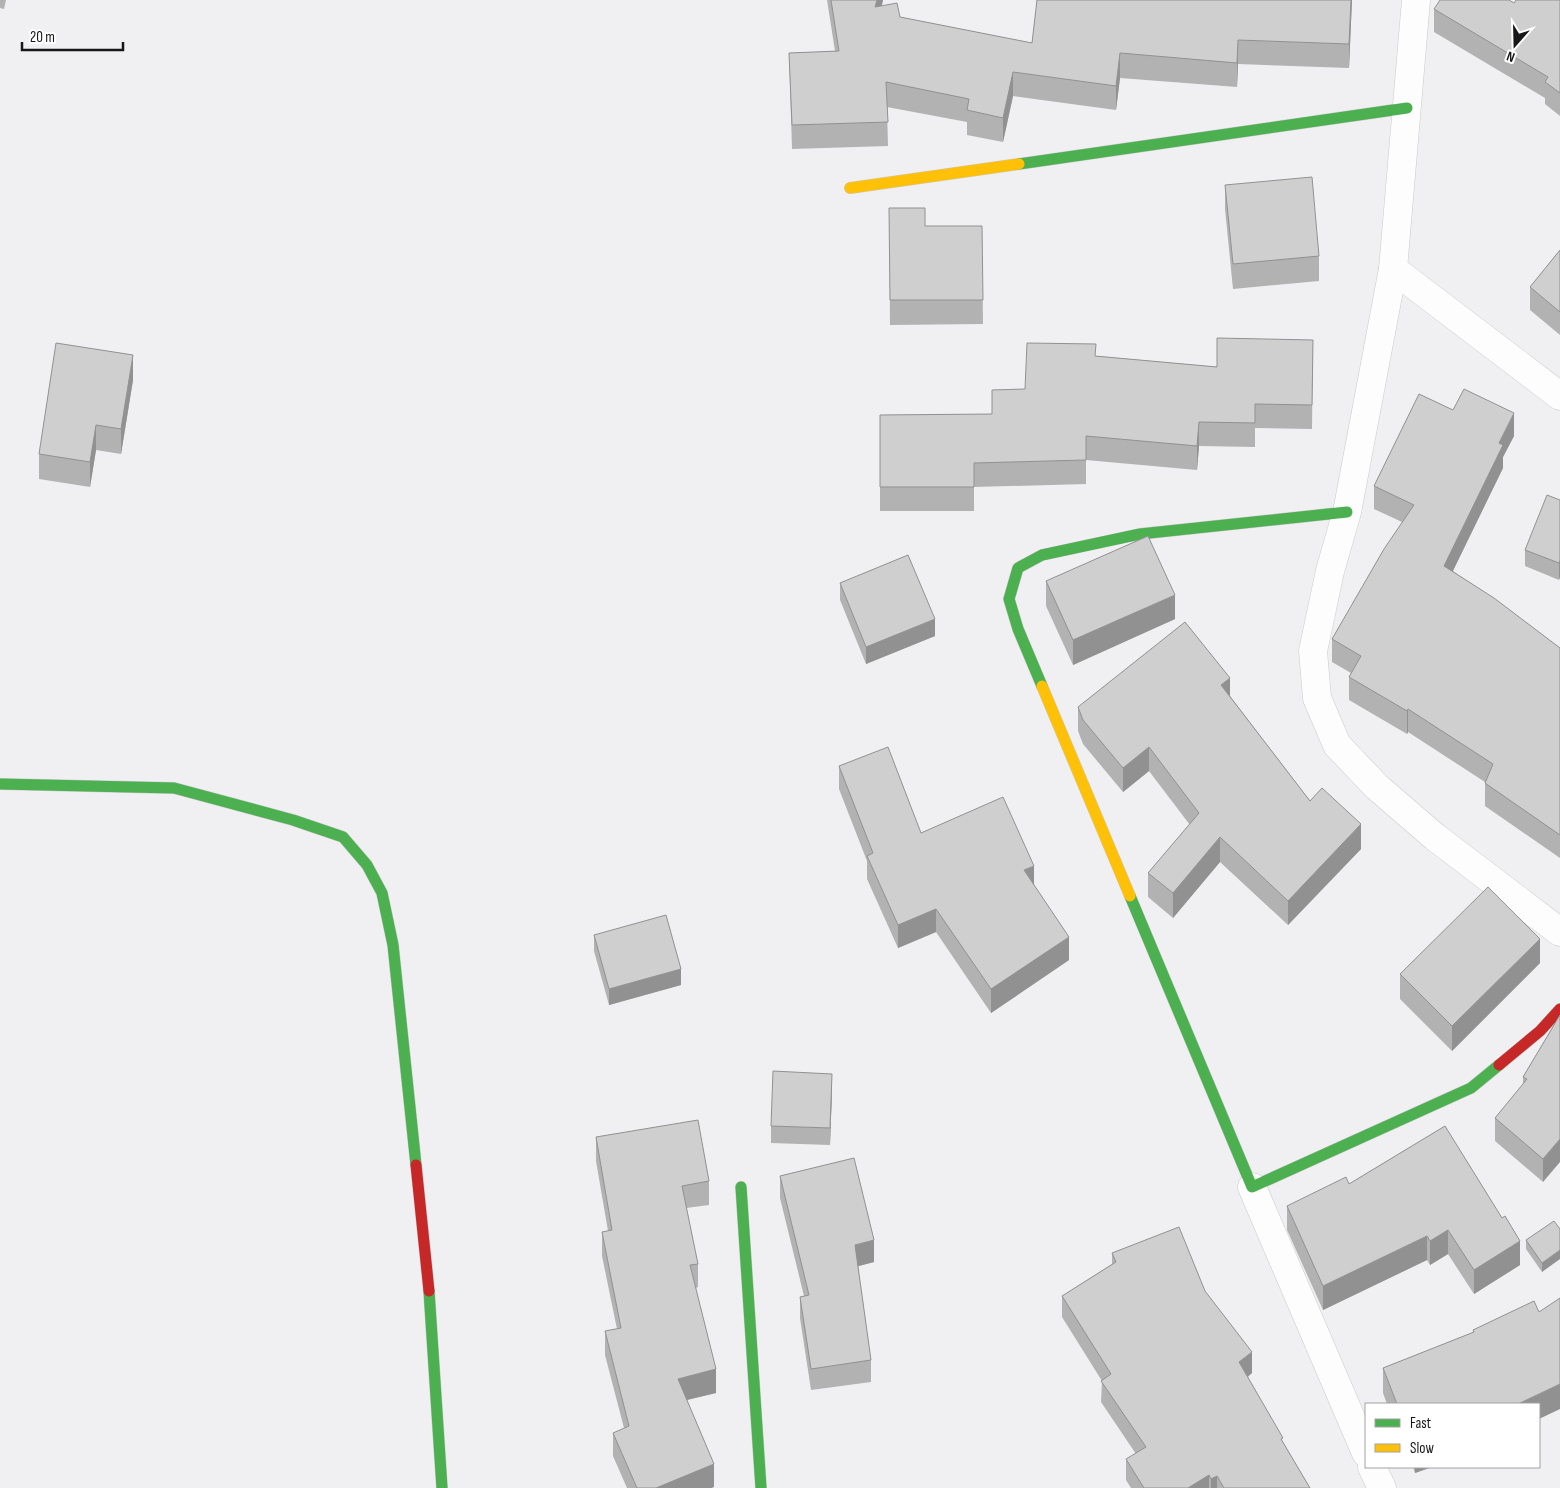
<svg xmlns="http://www.w3.org/2000/svg" width="1560" height="1488" font-family="'Sofia Sans Condensed',sans-serif">
	<style>
		.lines { fill: none; stroke-linecap: round; stroke-linejoin: round }
		.street-casing { stroke: #cacacc; stroke-width: 29 }
		.fast-casing { stroke: #cacacc; stroke-width: 12 }
		.slow-casing { stroke: #cacacc; stroke-width: 12 }
		.jam-casing { stroke: #cacacc; stroke-width: 12 }
		.street { stroke: #fdfdfd; stroke-width: 28 }
		.fast { stroke: #4caf50; stroke-width: 11 }
		.slow { stroke: #ffc107; stroke-width: 11 }
		.jam { stroke: #c62828; stroke-width: 11 }
		.wall { fill: #b3b2b2 }
		.shaded-wall { fill: #929191 }
		.building { fill: #d0cfcf; stroke: #929191 }
	</style>
	<rect width="100%" height="100%" fill="#f0f0f3"/>
	<g class="lines">
		<g class="street-casing">
			<g id="street">
				<path d="M 1416,0 L 1393,269 L 1560,396"/>
				<path d="M 1393,269 L 1347,512 L 1330,571 L 1313,651 L 1317,698 L 1337,745 L 1377,787 L 1435,837 L 1560,932"/>
				<path d="M 1252,1187 L 1366,1453"/>
				<path d="M 1372,1467 L 1382,1488"/>
			</g>
		</g>
		<g class="fast-casing">
			<g id="fast">
				<path d="M 1019,164 L 1407,108"/>
				<path d="M 1042,686 L 1018,629 L 1009,599 L 1018,568 L 1042,555 L 1140,534 L 1347,512"/>
				<path d="M 0,784 L 174,788 L 293,820 L 343,837 L 367,865 L 382,893 L 393,945 L 416,1165"/>
				<path d="M 1130,896 L 1252,1187 L 1471,1088 L 1499,1065"/>
				<path d="M 741,1187 L 761,1488"/>
				<path d="M 429,1291 L 442,1488"/>
			</g>
		</g>
		<g class="slow-casing">
			<g id="slow">
				<path d="M 850,188 L 1019,164"/>
				<path d="M 1042,686 L 1130,896"/>
			</g>
		</g>
		<g class="jam-casing">
			<g id="jam">
				<path d="M 1499,1065 L 1540,1031 L 1560,1009"/>
				<path d="M 416,1165 L 429,1291"/>
			</g>
		</g>
		<use href="#street" class="street"/>
		<use href="#fast" class="fast"/>
		<use href="#slow" class="slow"/>
		<use href="#jam" class="jam"/>
	</g>
	<g class="wall">
		<path d="M 0,0 L 6,0 L 4,9 L 0,8 Z"/>
		<path d="M 827,0 L 883,0 L 882,6 L 900,17 L 1032,43 L 1037,0 L 1352,0 L 1349,68 L 1238,64 L 1237,87 L 1120,78 L 1116,110 L 1013,96 L 1003,142 L 967,135 L 967,122 L 887,107 L 888,146 L 792,149 L 789,53 L 835,51 Z"/>
		<path d="M 1560,0 L 1560,116 L 1545,104 L 1545,98 L 1434,32 L 1434,9 Z"/>
		<path d="M 1225,185 L 1319,256 L 1319,281 L 1233,289 L 1225,209 Z"/>
		<path d="M 889,208 L 925,226 L 982,226 L 983,324 L 890,325 Z"/>
		<path d="M 1560,250 L 1560,335 L 1530,310 L 1530,287 Z"/>
		<path d="M 1313,340 L 1312,429 L 1255,428 L 1255,447 L 1199,446 L 1197,470 L 1086,460 L 1086,484 L 974,487 L 974,511 L 880,511 L 880,415 L 992,414 L 992,390 L 1025,389 L 1096,356 L 1217,367 Z"/>
		<path d="M 133,380 L 121,454 L 96,450 L 90,487 L 39,479 L 39,454 Z"/>
		<path d="M 1453,410 L 1514,436 L 1503,457 L 1503,468 L 1453,571 L 1560,648 L 1560,858 L 1485,806 L 1485,782 L 1408,732 L 1407,734 L 1349,700 L 1349,677 L 1351,673 L 1332,662 L 1332,639 L 1402,522 L 1374,509 L 1374,486 Z"/>
		<path d="M 1560,500 L 1560,577 L 1559,580 L 1525,566 L 1525,550 Z"/>
		<path d="M 1046,581 L 1175,619 L 1073,665 L 1046,606 Z"/>
		<path d="M 840,583 L 935,636 L 866,664 L 840,600 Z"/>
		<path d="M 1230,696 L 1310,801 L 1361,849 L 1288,925 L 1220,862 L 1173,918 L 1148,897 L 1148,873 L 1190,825 L 1149,771 L 1123,792 L 1083,744 L 1078,731 L 1078,707 Z"/>
		<path d="M 839,766 L 921,833 L 1034,885 L 1069,960 L 991,1013 L 936,932 L 898,948 L 867,879 L 867,861 L 839,789 Z"/>
		<path d="M 594,935 L 681,985 L 609,1005 L 594,951 Z"/>
		<path d="M 1540,963 L 1452,1051 L 1400,999 L 1400,974 Z"/>
		<path d="M 1560,1015 L 1543,1182 L 1495,1141 L 1495,1118 L 1523,1085 L 1523,1077 Z"/>
		<path d="M 832,1090 L 830,1145 L 771,1143 L 771,1126 Z"/>
		<path d="M 1445,1126 L 1520,1265 L 1474,1294 L 1448,1254 L 1430,1265 L 1427,1260 L 1323,1310 L 1287,1230 L 1287,1206 L 1349,1184 Z"/>
		<path d="M 596,1137 L 709,1181 L 709,1205 L 686,1208 L 698,1264 L 698,1287 L 696,1288 L 716,1393 L 687,1400 L 714,1487 L 711,1488 L 627,1488 L 613,1456 L 613,1433 L 624,1428 L 605,1355 L 605,1331 L 617,1329 L 602,1256 L 602,1232 L 608,1231 L 596,1161 Z"/>
		<path d="M 780,1176 L 874,1262 L 858,1266 L 871,1360 L 871,1382 L 811,1390 L 800,1318 L 800,1297 L 804,1296 L 780,1198 Z"/>
		<path d="M 1560,1229 L 1542,1272 L 1526,1249 L 1526,1240 Z"/>
		<path d="M 1112,1253 L 1205,1291 L 1252,1373 L 1248,1377 L 1283,1442 L 1310,1488 L 1131,1488 L 1126,1480 L 1126,1459 L 1136,1454 L 1101,1402 L 1102,1381 L 1062,1317 L 1062,1296 L 1112,1264 Z"/>
		<path d="M 1539,1312 L 1539,1404 L 1387,1404 L 1383,1393 L 1383,1368 L 1473,1333 L 1473,1330 Z"/>
		<path d="M 1413,1467 L 1432,1467 L 1415,1473 Z"/>
	</g>
	<g class="shaded-wall">
		<path d="M 877,0 L 883,0 L 875,31 L 875,7 Z"/>
		<path d="M 1351,0 L 1352,0 L 1349,68 L 1349,44 Z"/>
		<path d="M 1238,40 L 1238,64 L 1237,87 L 1237,63 Z"/>
		<path d="M 1120,53 L 1120,78 L 1116,110 L 1116,86 Z"/>
		<path d="M 1013,72 L 1013,96 L 1003,142 L 1003,118 Z"/>
		<path d="M 133,355 L 133,380 L 121,454 L 121,429 Z"/>
		<path d="M 1514,413 L 1514,436 L 1503,457 L 1503,468 L 1444,589 L 1444,566 L 1499,443 Z"/>
		<path d="M 1199,422 L 1199,446 L 1197,470 L 1197,446 Z"/>
		<path d="M 96,425 L 96,450 L 90,487 L 90,462 Z"/>
		<path d="M 1560,560 L 1560,577 L 1559,580 L 1559,563 Z"/>
		<path d="M 1175,595 L 1175,619 L 1073,665 L 1073,640 Z"/>
		<path d="M 935,619 L 935,636 L 866,664 L 866,647 Z"/>
		<path d="M 1230,678 L 1230,702 L 1221,685 Z"/>
		<path d="M 1408,709 L 1408,732 L 1407,734 L 1407,711 Z"/>
		<path d="M 1149,747 L 1149,771 L 1123,792 L 1123,768 Z"/>
		<path d="M 1361,824 L 1361,849 L 1288,925 L 1288,901 Z"/>
		<path d="M 1220,837 L 1220,862 L 1173,918 L 1173,893 Z"/>
		<path d="M 1034,866 L 1034,889 L 1024,870 Z"/>
		<path d="M 936,909 L 936,932 L 898,948 L 898,925 Z"/>
		<path d="M 1069,937 L 1069,960 L 991,1013 L 991,989 Z"/>
		<path d="M 1540,939 L 1540,963 L 1452,1051 L 1452,1026 Z"/>
		<path d="M 681,969 L 681,985 L 609,1005 L 609,989 Z"/>
		<path d="M 832,1074 L 832,1090 L 830,1145 L 830,1128 Z"/>
		<path d="M 1560,1139 L 1560,1162 L 1543,1182 L 1543,1159 Z"/>
		<path d="M 1448,1230 L 1448,1254 L 1430,1265 L 1430,1241 Z"/>
		<path d="M 1427,1236 L 1427,1260 L 1323,1310 L 1323,1286 Z"/>
		<path d="M 874,1240 L 874,1262 L 855,1267 L 855,1245 Z"/>
		<path d="M 1520,1241 L 1520,1265 L 1474,1294 L 1474,1270 Z"/>
		<path d="M 1560,1250 L 1560,1259 L 1542,1272 L 1542,1263 Z"/>
		<path d="M 1252,1352 L 1252,1373 L 1239,1383 L 1239,1362 Z"/>
		<path d="M 716,1369 L 716,1393 L 678,1402 L 678,1379 Z"/>
		<path d="M 1560,1384 L 1560,1409 L 1539,1419 L 1539,1404 L 1518,1404 Z"/>
		<path d="M 714,1464 L 714,1487 L 711,1488 L 656,1488 Z"/>
		<path d="M 1415,1467 L 1432,1467 L 1415,1473 Z"/>
		<path d="M 1209,1475 L 1209,1488 L 1188,1488 Z"/>
		<path d="M 1217,1476 L 1217,1488 L 1211,1488 L 1211,1479 Z"/>
	</g>
	<g class="building">
		<path d="M 831,0 L 877,0 L 875,7 L 897,3 L 900,17 L 1032,43 L 1037,0 L 1351,0 L 1349,44 L 1238,40 L 1237,63 L 1120,53 L 1116,86 L 1013,72 L 1003,118 L 967,110 L 969,99 L 886,82 L 888,122 L 792,125 L 789,53 L 839,51 Z"/>
		<path d="M 1440,0 L 1509,0 L 1514,3 L 1516,0 L 1560,0 L 1560,93 L 1545,82 L 1548,77 L 1434,9 Z"/>
		<path d="M 1312,177 L 1319,256 L 1233,264 L 1225,185 Z"/>
		<path d="M 889,208 L 925,208 L 925,226 L 982,226 L 983,300 L 890,300 Z"/>
		<path d="M 1560,250 L 1560,312 L 1530,287 Z"/>
		<path d="M 1217,338 L 1313,340 L 1312,405 L 1255,404 L 1255,423 L 1199,422 L 1197,446 L 1086,436 L 1086,460 L 974,463 L 974,487 L 880,487 L 880,415 L 992,414 L 992,390 L 1025,389 L 1027,343 L 1096,344 L 1095,356 L 1217,367 Z"/>
		<path d="M 56,343 L 133,355 L 121,429 L 96,425 L 90,462 L 39,454 Z"/>
		<path d="M 1464,389 L 1514,413 L 1499,443 L 1503,445 L 1444,566 L 1494,598 L 1560,648 L 1560,835 L 1485,783 L 1493,764 L 1408,709 L 1407,711 L 1349,677 L 1361,656 L 1332,639 L 1384,549 L 1414,505 L 1374,486 L 1419,394 L 1453,410 Z"/>
		<path d="M 1547,495 L 1560,500 L 1560,560 L 1559,563 L 1525,550 Z"/>
		<path d="M 1148,536 L 1175,595 L 1073,640 L 1046,581 Z"/>
		<path d="M 908,555 L 935,619 L 866,647 L 840,583 Z"/>
		<path d="M 1185,622 L 1230,678 L 1221,685 L 1310,801 L 1322,788 L 1361,824 L 1288,901 L 1220,837 L 1173,893 L 1148,873 L 1199,813 L 1149,747 L 1123,768 L 1083,720 L 1078,707 Z"/>
		<path d="M 888,747 L 921,833 L 1003,797 L 1034,866 L 1024,870 L 1069,937 L 991,989 L 936,909 L 898,925 L 867,856 L 873,853 L 839,766 Z"/>
		<path d="M 1488,887 L 1540,939 L 1452,1026 L 1400,974 Z"/>
		<path d="M 666,915 L 681,969 L 609,989 L 594,935 Z"/>
		<path d="M 1560,1015 L 1560,1139 L 1543,1159 L 1495,1118 L 1527,1079 L 1523,1077 Z"/>
		<path d="M 773,1071 L 832,1074 L 830,1128 L 771,1126 Z"/>
		<path d="M 698,1120 L 709,1181 L 682,1186 L 698,1264 L 690,1265 L 716,1369 L 678,1379 L 714,1464 L 656,1488 L 637,1488 L 613,1433 L 629,1426 L 605,1331 L 621,1328 L 602,1232 L 612,1230 L 596,1137 Z"/>
		<path d="M 1445,1126 L 1502,1218 L 1505,1216 L 1520,1241 L 1474,1270 L 1448,1230 L 1430,1241 L 1427,1236 L 1323,1286 L 1287,1206 L 1346,1177 L 1349,1184 Z"/>
		<path d="M 854,1158 L 874,1240 L 855,1245 L 871,1360 L 811,1369 L 800,1297 L 809,1295 L 780,1176 Z"/>
		<path d="M 1554,1221 L 1560,1229 L 1560,1250 L 1542,1263 L 1526,1240 Z"/>
		<path d="M 1179,1227 L 1205,1291 L 1252,1352 L 1239,1362 L 1283,1438 L 1281,1439 L 1310,1488 L 1224,1488 L 1217,1476 L 1211,1479 L 1209,1475 L 1188,1488 L 1144,1488 L 1126,1459 L 1146,1447 L 1101,1381 L 1111,1374 L 1062,1296 L 1116,1262 L 1112,1253 Z"/>
		<path d="M 1560,1298 L 1560,1384 L 1518,1404 L 1397,1404 L 1383,1368 L 1474,1332 L 1473,1330 L 1534,1301 L 1539,1312 Z"/>
	</g>
	<rect x="1365" y="1403" width="175" height="65" fill="#ffffff" stroke="#a2a2a3"/>
	<rect x="1375" y="1419" width="25" height="8" fill="#4caf50" stroke="#a2a2a3"/>
	<text x="1410" y="1428" font-size="15" fill="#171719">Fast</text>
	<rect x="1375" y="1444" width="25" height="8" fill="#ffc107" stroke="#a2a2a3"/>
	<text x="1410" y="1453" font-size="15" fill="#171719">Slow</text>
	<g transform="translate(1515 45) rotate(200)" stroke="#ffffff" stroke-width="4" paint-order="stroke">
	<path d="M0-4L9 19L0 12L-9 19Z" fill="#171719"/>
	<text y="-8" font-size="14" font-weight="bold" text-anchor="middle" fill="#171719">N</text>
	</g>
	<path d="M22 42v8h101v-8" fill="none" stroke="#171719" stroke-width="2.5"/>
	<text x="30" y="42" font-size="15" fill="#171719" stroke="#ffffff" stroke-width="4" paint-order="stroke">20 m</text>
</svg>
